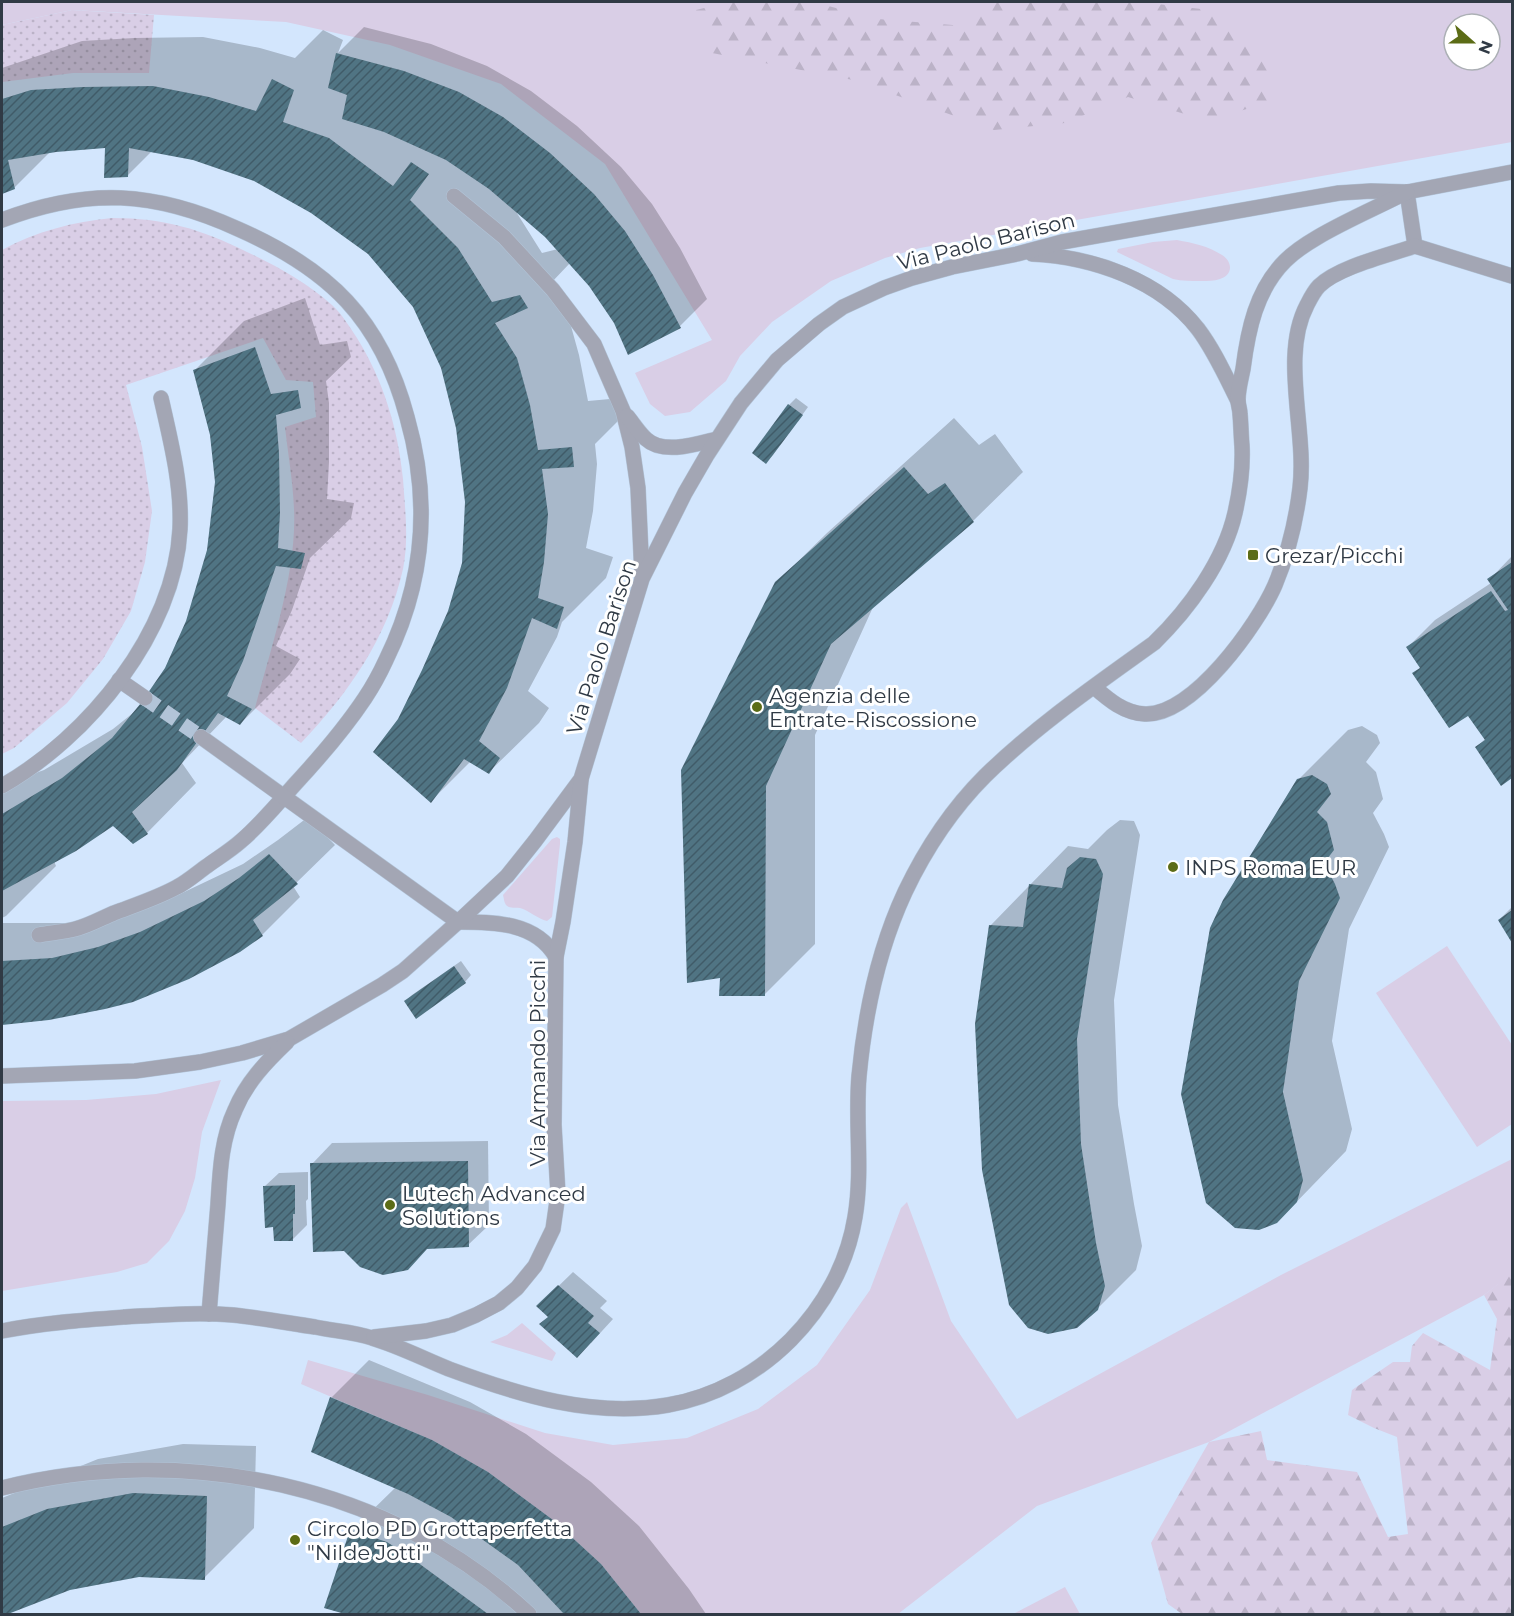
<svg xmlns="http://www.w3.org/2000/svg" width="1514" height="1616" font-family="Montserrat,sans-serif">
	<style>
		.green { fill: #d9cee6; fill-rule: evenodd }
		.forest { fill: url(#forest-firs) }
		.garden { fill: url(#garden-dots) }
		.shadow { fill: #0003; fill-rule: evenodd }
		.building { fill: url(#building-hatch) }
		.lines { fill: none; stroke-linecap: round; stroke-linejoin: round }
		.minor-tunnel { stroke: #b2c4d8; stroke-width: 15; stroke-dasharray: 15 8; stroke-linecap: butt }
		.minor-casing { stroke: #b2c4d8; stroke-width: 16 }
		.minor { stroke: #a3a6b4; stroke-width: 15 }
		.poi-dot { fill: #5c6c16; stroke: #fff; stroke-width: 2 }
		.labels { text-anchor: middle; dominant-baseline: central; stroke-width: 6; stroke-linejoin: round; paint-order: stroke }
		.street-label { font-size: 21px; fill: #303a45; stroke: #fff }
		.poi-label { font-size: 21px; fill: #303a45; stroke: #fff; text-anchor: start }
	</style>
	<defs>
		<pattern id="forest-firs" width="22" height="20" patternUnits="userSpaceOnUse" patternTransform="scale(1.5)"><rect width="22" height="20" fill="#d9cee6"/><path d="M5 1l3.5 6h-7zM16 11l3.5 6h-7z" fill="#bbb2c7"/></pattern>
		<pattern id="garden-dots" width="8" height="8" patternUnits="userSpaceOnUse" patternTransform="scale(1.5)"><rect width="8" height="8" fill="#d9cee6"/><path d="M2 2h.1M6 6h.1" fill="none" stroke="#bbb2c7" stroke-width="1.8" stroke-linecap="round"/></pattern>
		<pattern id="building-hatch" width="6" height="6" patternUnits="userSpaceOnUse" patternTransform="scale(1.5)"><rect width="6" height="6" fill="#507483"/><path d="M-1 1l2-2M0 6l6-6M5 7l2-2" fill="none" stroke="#405b68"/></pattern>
	</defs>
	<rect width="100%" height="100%" fill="#d3e6fd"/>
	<g class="green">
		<path d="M 2,2 L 1512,2 L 1512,142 L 920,248 L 885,258 L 831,281 L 772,322 L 740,356 L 726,381 L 690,412 L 665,416 L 650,404 L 635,373 L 712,340 L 605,164 L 501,84 L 390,45 L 286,22 L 72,10 L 2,25 ZM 1454,24 L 1490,24 L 1490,60 L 1454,60 Z"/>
		<path d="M 1177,240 C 1193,243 1208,246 1222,255 C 1233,262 1233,275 1220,279 C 1214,281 1208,281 1201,281 C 1191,281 1182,281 1173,279 L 1117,252 L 1118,249 L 1153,242 Z"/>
		<path d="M 557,837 L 560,839 L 560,844 L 552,917 L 547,921 C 538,919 530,911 520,908 C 515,907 510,909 506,905 C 504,902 504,899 503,895 L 552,839 Z"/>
		<path d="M 1447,946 L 1512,1045 L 1512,1124 L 1477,1147 L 1376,993 Z"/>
		<path d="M 221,1080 L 202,1132 L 195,1178 L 185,1211 L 169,1241 L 147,1263 L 117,1272 L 2,1291 L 2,1101 L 86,1100 L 156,1094 Z"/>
		<path d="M 1512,1159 L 1512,1274 L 1484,1295 L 1209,1442 L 1037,1506 L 898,1614 L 641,1614 L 601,1564 L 553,1520 L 488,1472 L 432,1440 L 301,1384 L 308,1360 L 428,1395 L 545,1433 L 613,1445 L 687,1438 L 758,1409 L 817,1365 L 870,1290 L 901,1208 L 907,1202 L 951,1321 L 1017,1419 L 1281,1275 Z"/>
		<path d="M 522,1323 L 556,1353 L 552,1361 L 490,1342 L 507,1335 Z"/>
		<path d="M 1065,1587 L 1080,1614 L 1013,1614 Z"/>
	</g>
	<g class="forest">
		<path d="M 728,2 L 813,2 L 878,19 L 965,26 L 995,2 L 1149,2 L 1157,4 L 1219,11 L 1267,55 L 1269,102 L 1208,121 L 1128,97 L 1065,123 L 994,130 L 853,80 L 712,53 L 696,10 Z"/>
		<path d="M 1512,1273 L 1512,1614 L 1182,1614 L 1168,1604 L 1151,1543 L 1209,1442 L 1261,1431 L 1267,1460 L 1357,1472 L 1388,1537 L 1408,1534 L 1397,1437 L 1374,1428 L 1348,1415 L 1352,1390 L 1393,1362 L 1410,1362 L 1412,1346 L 1423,1333 L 1490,1370 L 1497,1319 L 1484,1295 Z"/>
	</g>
	<g class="garden">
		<path d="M 72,10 L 154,15 L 149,73 L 73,73 L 2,82 L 2,25 Z"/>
		<path d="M 112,218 C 164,218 201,229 247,252 C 277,266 307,283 332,305 C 342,314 349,326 357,338 C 383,380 398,428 403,479 C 405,509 409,539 403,569 C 388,637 348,694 301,743 L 255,708 C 271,647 297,573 294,509 C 293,482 288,454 285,427 L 316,417 L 313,382 L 286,380 L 263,338 L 126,385 L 142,447 L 152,511 L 145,562 L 131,611 L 103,659 L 67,703 L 14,748 L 2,754 L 2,250 C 37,231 73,222 112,218 Z"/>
	</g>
	<g class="shadow">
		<path d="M 364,27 L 431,44 L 487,66 L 531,91 L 577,126 L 621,167 L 652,204 L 680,248 L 707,299 L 680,326 L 615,323 L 590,285 L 570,263 L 551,283 L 566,308 L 579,355 L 588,401 L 621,398 L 623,416 L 595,444 L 597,464 L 593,511 L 586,548 L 613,557 L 606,578 L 562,622 L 557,637 L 528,691 L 549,708 L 539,723 L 489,772 L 471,761 L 431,801 L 399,720 L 450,612 L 463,563 L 467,502 L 458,427 L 442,368 L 415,306 L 369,253 L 312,212 L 254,179 L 194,159 L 152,151 L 128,175 L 107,146 L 50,152 L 14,188 L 2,192 L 2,68 L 82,41 L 134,38 L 203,37 L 260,48 L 295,58 L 323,30 L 343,40 L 338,53 ZM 515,210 L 546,236 L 558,249 L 542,253 Z"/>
		<path d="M 305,298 L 320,345 L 347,341 L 351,357 L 326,381 L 329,403 L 329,462 L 327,499 L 354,503 L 351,518 L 310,558 L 292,610 L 276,646 L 300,659 L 290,674 L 240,724 L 227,716 L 182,763 L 196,783 L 147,833 L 114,824 L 54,861 L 56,866 L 6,916 L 2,918 L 2,785 L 44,770 L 113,729 L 138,709 L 166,668 L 187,621 L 208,551 L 216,482 L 211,435 L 194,371 L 244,321 Z"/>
		<path d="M 796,398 L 808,407 L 773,455 L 766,462 L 754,453 L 789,405 Z"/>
		<path d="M 954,418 L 979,445 L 995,434 L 1023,472 L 973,521 L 874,605 L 815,735 L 815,944 L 765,994 L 722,977 L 776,583 L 827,533 Z"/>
		<path d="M 1512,556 L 1512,776 L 1502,784 L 1477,747 L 1485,739 L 1469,714 L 1414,673 L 1421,667 L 1408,647 L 1435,620 L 1491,583 L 1489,580 Z"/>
		<path d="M 1362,726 L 1377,735 L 1380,743 L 1366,762 L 1376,772 L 1383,799 L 1373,813 L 1384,834 L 1389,847 L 1349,929 L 1332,1041 L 1352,1129 L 1346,1151 L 1277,1222 L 1298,780 L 1348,730 Z"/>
		<path d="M 308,817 L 335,845 L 293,886 L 300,897 L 262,935 L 239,951 L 21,1022 L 2,1023 L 2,923 L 66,923 L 91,921 L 138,909 L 180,894 L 243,864 L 278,840 Z"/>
		<path d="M 1120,820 L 1134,821 L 1140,835 L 1114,1000 L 1118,1105 L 1134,1204 L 1142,1246 L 1136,1270 L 1097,1309 L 991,925 L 1068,846 L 1088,849 L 1107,830 Z"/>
		<path d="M 1512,907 L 1512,940 L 1499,920 Z"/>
		<path d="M 461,961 L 471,975 L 465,982 L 406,1002 L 412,995 Z"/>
		<path d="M 488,1141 L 489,1225 L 468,1245 L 312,1164 L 332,1143 Z"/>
		<path d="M 308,1172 L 308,1199 L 306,1201 L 307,1225 L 293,1239 L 275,1226 L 265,1186 L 279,1173 Z"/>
		<path d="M 573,1272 L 607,1301 L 600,1308 L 613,1319 L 591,1343 L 549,1316 L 538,1306 Z"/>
		<path d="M 369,1360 L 470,1402 L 526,1434 L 591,1482 L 639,1526 L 689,1589 L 706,1614 L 350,1614 L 326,1607 L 351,1531 L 396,1487 L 331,1398 Z"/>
		<path d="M 183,1444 L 256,1446 L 254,1528 L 204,1578 L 139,1576 L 70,1589 L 2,1614 L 2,1498 L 98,1459 Z"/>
	</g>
	<g class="building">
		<path d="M 336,53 L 404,71 L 459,92 L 503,117 L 550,153 L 594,194 L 625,231 L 653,275 L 681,328 L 628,355 L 614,323 L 589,286 L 545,237 L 489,189 L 446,160 L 384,132 L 342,119 L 347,95 L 328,88 Z"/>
		<path d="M 272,79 L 294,90 L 283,122 L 329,138 L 393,186 L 411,162 L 429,174 L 410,200 L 458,248 L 492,302 L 520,295 L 528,308 L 495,323 L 517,358 L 530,405 L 538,450 L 572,447 L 574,467 L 542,469 L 548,514 L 544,562 L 538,598 L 564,607 L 557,629 L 532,618 L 507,688 L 479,741 L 500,758 L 489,774 L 464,759 L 431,803 L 373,752 L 398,719 L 422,670 L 448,611 L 462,563 L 465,502 L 456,428 L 441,368 L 413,307 L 368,254 L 311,213 L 254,181 L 193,160 L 129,148 L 128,177 L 104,178 L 105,148 L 56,152 L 8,160 L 15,189 L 2,194 L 2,99 L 31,90 L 83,87 L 153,86 L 209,97 L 256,111 Z"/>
		<path d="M 255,347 L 271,394 L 298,390 L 301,408 L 276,415 L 279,453 L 280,513 L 278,548 L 305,553 L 301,569 L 276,566 L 243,661 L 227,696 L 252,709 L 240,725 L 218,713 L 177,770 L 132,812 L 148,834 L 133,844 L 113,826 L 76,851 L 2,891 L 2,814 L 62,778 L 112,738 L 141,703 L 165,668 L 186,621 L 207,550 L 215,482 L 210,435 L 193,370 Z"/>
		<path d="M 788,404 L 803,415 L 766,464 L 752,453 Z"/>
		<path d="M 904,467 L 928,494 L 945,483 L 974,522 L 831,644 L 766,786 L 765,996 L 719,996 L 720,978 L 687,983 L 681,770 L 775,582 Z"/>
		<path d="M 1512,562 L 1512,778 L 1501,786 L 1475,747 L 1485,740 L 1468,716 L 1449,728 L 1412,673 L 1420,668 L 1406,647 L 1491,591 L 1505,611 L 1508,610 L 1487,579 Z"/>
		<path d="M 1312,775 L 1327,784 L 1331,794 L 1317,812 L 1327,822 L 1334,850 L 1324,863 L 1335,884 L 1340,898 L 1299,981 L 1283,1092 L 1303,1180 L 1297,1202 L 1277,1223 L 1259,1230 L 1235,1228 L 1206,1203 L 1181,1094 L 1210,928 L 1223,900 L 1297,779 Z"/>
		<path d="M 269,854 L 298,884 L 253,920 L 263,936 L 240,952 L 189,979 L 133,1002 L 105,1009 L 49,1020 L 2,1025 L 2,961 L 52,958 L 98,947 L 140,932 L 204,901 L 239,878 Z"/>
		<path d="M 1080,857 L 1096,859 L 1103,874 L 1077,1039 L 1081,1144 L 1096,1243 L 1105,1286 L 1098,1310 L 1077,1328 L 1048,1334 L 1028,1328 L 1009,1305 L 982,1170 L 975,1024 L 989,925 L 1023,927 L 1029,884 L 1062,888 L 1067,868 Z"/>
		<path d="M 1512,910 L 1512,943 L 1498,920 Z"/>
		<path d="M 454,966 L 466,983 L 416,1019 L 404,1001 Z"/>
		<path d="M 468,1161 L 469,1247 L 427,1249 L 408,1270 L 383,1275 L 360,1267 L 344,1251 L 313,1252 L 310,1163 Z"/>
		<path d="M 295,1185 L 295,1214 L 293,1214 L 293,1241 L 274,1241 L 273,1227 L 265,1228 L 263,1186 Z"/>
		<path d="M 558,1285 L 594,1316 L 588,1323 L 600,1333 L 577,1358 L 539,1324 L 548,1317 L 536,1306 Z"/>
		<path d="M 330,1397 L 432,1440 L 488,1472 L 553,1520 L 601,1564 L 641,1614 L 564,1614 L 518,1565 L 451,1517 L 408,1494 L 311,1452 Z"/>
		<path d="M 133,1493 L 207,1496 L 205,1580 L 139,1577 L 70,1590 L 8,1614 L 2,1614 L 2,1527 L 47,1509 Z"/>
		<path d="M 350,1530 L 387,1542 L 417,1562 L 488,1614 L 345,1614 L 324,1608 Z"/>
	</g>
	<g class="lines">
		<path class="minor-tunnel" d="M 145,698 L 201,737"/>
		<g class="minor-casing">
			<g id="minor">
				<path d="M 1407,192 L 1415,246"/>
				<path d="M 454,196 L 504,237 L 553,290 L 594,344 L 623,411 L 632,447 L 638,488 L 642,576"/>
				<path d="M 2,220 C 88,187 155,191 238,229 C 329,269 381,319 407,417 C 431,501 425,581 386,660 C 380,673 373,686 365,698 C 345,728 321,756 296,783 C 278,803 261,824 241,841 C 231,850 218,858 207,866 C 197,873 187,882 177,887 C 157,898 135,905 114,913 C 102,918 88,926 75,929 C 63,932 50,933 39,935"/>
				<path d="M 1415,246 L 1512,276"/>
				<path d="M 1032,254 C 1093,257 1160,280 1198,329 C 1214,350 1226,377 1238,401"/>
				<path d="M 627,416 C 633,423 639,433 646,439 C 663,455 697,444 717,439"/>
				<path d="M 119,680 L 145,698"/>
				<path d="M 1094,687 C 1109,700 1124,713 1145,714 C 1193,716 1258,624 1275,585 C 1288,554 1296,521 1300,488 C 1307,431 1280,356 1307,305 C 1310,299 1314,291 1319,286 C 1338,267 1389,255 1415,246"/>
				<path d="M 201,737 L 458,922 C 494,922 536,922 556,957"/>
				<path d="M 2,786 C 88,737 175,632 180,529 C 182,485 171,442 161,398"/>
				<path d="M 2,1076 L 135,1071 L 200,1062 L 242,1053 L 289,1039 L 382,985 L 403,971 L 458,922 L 507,876 L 535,841 L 581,779 L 642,579 L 685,493 L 707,455 L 741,403 L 777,360 L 819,324 L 843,307 L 884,288 L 912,278 L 952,267 L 1017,254 L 1062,242 L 1339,193 L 1371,191 L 1407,192 L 1512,172"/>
				<path d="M 209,1314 C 212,1277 215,1241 218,1204 C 220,1172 221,1140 235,1110 C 246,1083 266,1062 287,1042"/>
				<path d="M 2,1331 C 42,1323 84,1320 125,1317 C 161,1315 197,1312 233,1315 C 261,1318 288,1323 315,1327 C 334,1331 354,1332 372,1338 C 399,1346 424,1359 449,1369 C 519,1395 593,1418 668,1405 C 761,1389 840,1310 855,1217 C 863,1170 855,1123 859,1076 C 865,1013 878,950 905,892 C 925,850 952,809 985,776 C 1036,726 1097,684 1154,643 C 1189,609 1224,561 1235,513 C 1240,491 1243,468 1242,446 C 1241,435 1241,424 1240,414 C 1240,409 1238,405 1238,400 C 1238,390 1241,379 1243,369 C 1248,330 1256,290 1285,261 C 1295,251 1306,244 1318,237 C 1347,220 1378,207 1407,192"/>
				<path d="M 374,1337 L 426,1331 L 452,1325 L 476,1315 L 499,1303 L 517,1288 L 535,1266 L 553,1229 L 558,1194 L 554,1125 L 556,957 L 563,922 L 575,842 L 581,780"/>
				<path d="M 2,1488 C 185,1442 390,1484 529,1614"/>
			</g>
		</g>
		<use href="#minor" class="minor"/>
	</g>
	<g class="poi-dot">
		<rect x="1247" y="549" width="12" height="12" rx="3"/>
		<circle cx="757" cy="707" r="6"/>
		<circle cx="1173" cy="867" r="6"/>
		<circle cx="390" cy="1205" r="6"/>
		<circle cx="295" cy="1540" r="6"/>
	</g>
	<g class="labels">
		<g class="street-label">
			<text transform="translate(986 241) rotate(-14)">Via Paolo Barison</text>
			<text transform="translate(601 647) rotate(-72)">Via Paolo Barison</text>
			<text transform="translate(537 1063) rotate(-90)">Via Armando Picchi</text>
		</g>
		<g class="poi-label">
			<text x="1265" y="555">Grezar/Picchi</text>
			<text x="769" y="695">Agenzia delle<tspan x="769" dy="24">Entrate-Riscossione</tspan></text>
			<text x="1185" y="867">INPS Roma EUR</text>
			<text x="402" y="1193">Lutech Advanced<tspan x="402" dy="24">Solutions</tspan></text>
			<text x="307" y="1528">Circolo PD Grottaperfetta<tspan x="307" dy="24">"Nilde Jotti"</tspan></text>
		</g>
	</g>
	<rect width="1514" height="1616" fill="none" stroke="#303a45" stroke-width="6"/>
	<g transform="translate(1472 42) rotate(111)"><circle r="28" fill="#ffffff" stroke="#acb0b5" stroke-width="1.5"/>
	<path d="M0-4.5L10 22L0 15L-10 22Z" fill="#5c6c16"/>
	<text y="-9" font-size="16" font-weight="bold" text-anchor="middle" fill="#303a45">N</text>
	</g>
</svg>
